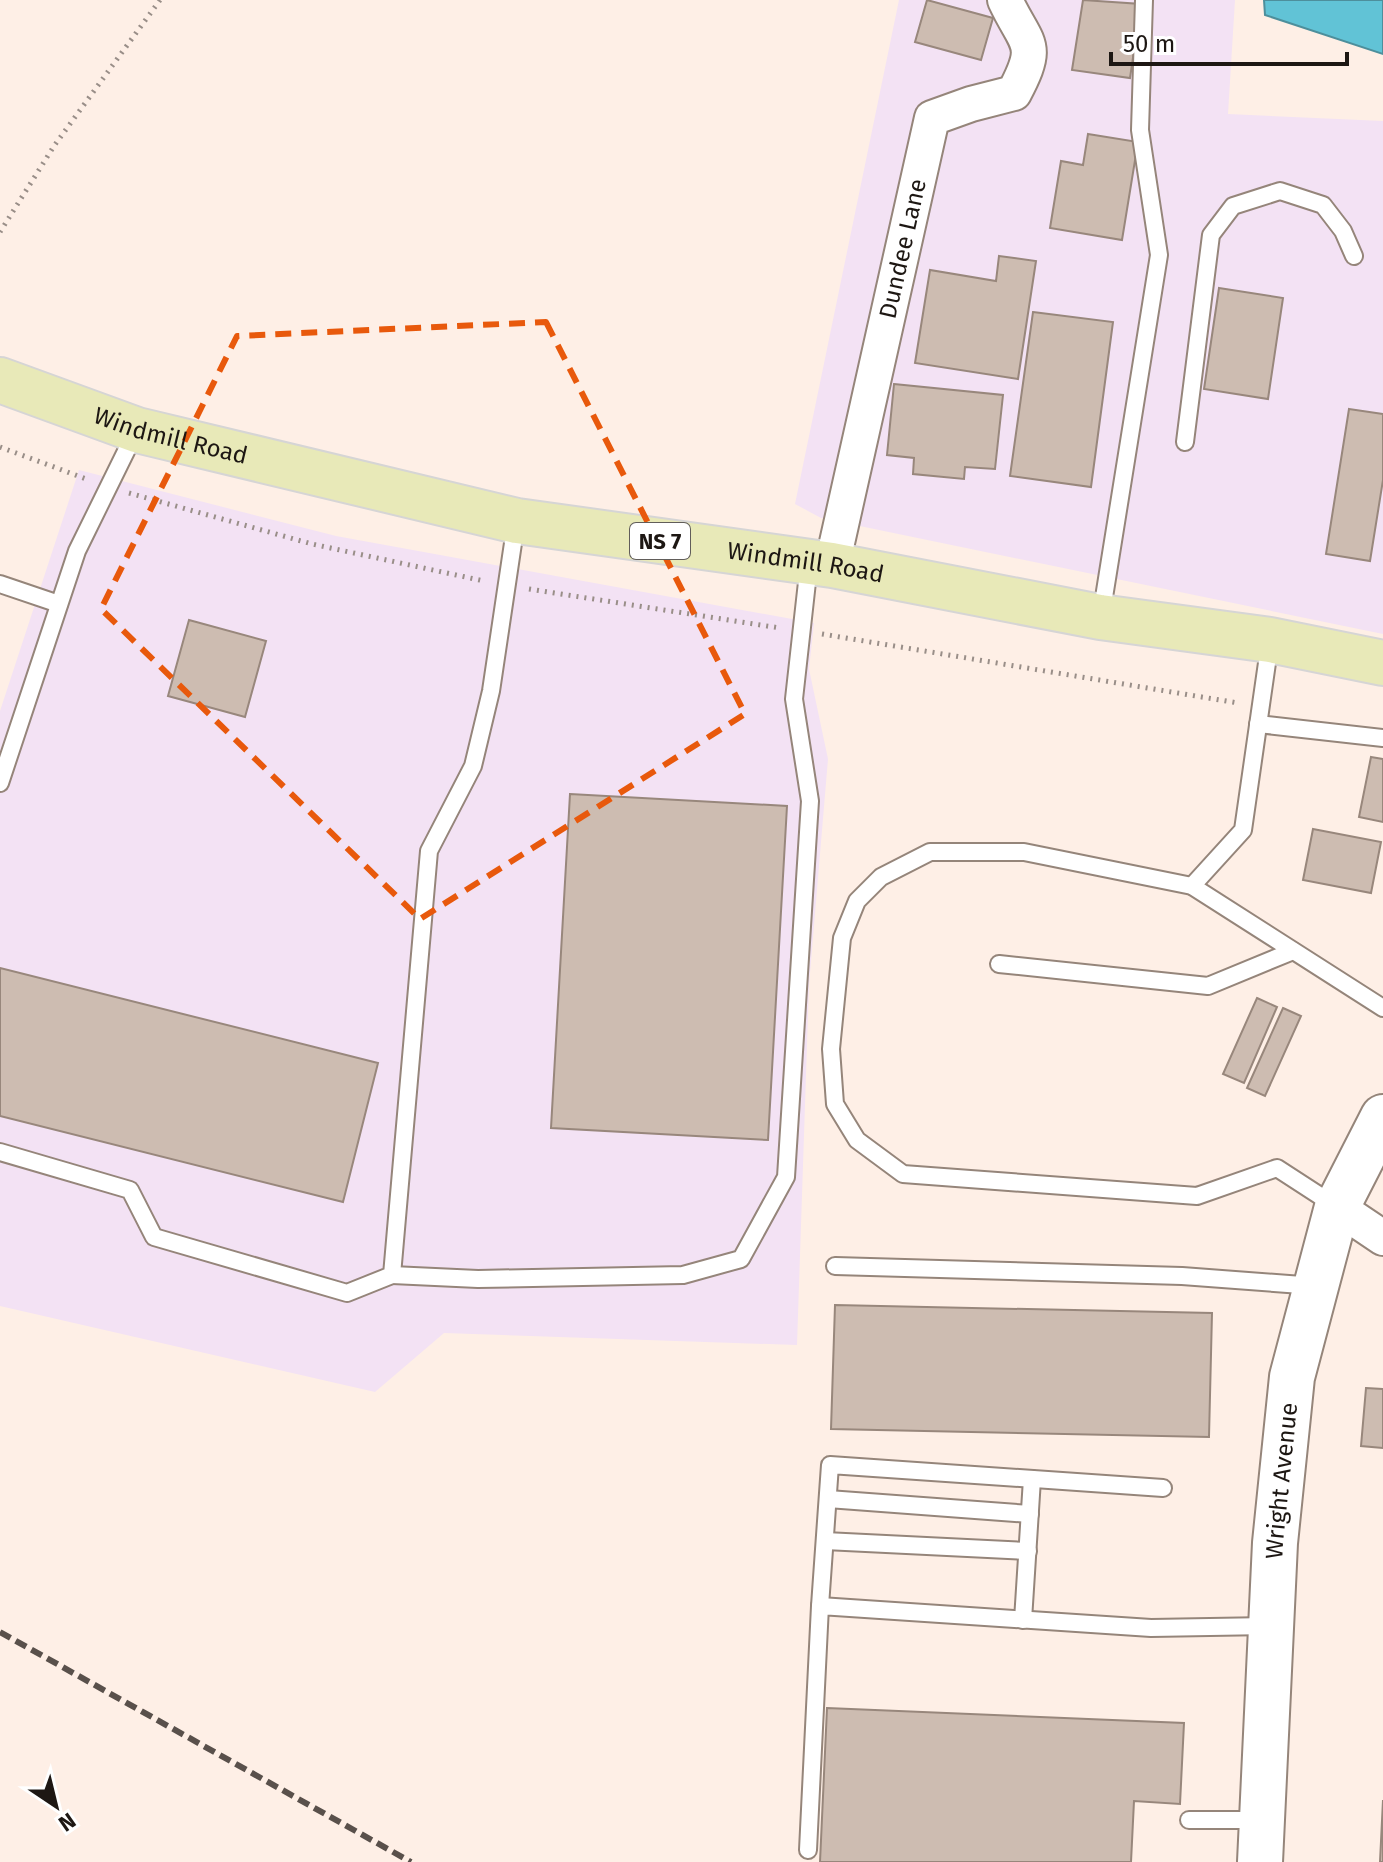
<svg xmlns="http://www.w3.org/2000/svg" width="1383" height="1862" font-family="'Fira Sans',sans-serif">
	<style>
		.commercial { fill: #f3e2f4 }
		.water { fill: #61c3d6; stroke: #4d8f9c; stroke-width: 2 }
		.building { fill: #cdbcb1; stroke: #98877c; stroke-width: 2 }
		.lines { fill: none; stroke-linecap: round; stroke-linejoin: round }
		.lane-casing { stroke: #95857a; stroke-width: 20 }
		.street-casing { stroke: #95857a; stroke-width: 38 }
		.secondary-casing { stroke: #95857a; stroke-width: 48 }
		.primary-casing { stroke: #d6d5d5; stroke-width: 48 }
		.path { stroke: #998e88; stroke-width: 5; stroke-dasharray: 2 6; stroke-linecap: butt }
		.lane { stroke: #fff; stroke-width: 16 }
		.street { stroke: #fff; stroke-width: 34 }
		.secondary { stroke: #fff; stroke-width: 44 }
		.primary { stroke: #e8e9b8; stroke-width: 44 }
		.rail { stroke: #59504b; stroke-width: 6; stroke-dasharray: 12 6; stroke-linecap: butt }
		.marked { fill: none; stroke: #e8590c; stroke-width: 6; stroke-dasharray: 16 10; stroke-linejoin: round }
		.labels { text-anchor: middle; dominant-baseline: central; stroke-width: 7; stroke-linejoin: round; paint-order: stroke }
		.shield { fill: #fff; stroke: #615d5a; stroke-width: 2 }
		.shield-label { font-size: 22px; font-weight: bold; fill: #1d1713 }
		.street-label { font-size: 24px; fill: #1d1713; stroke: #fff }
	</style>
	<rect width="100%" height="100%" fill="#feefe6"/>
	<g class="commercial">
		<path d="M 899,0 L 1235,0 L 1228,114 L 1383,121 L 1383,634 L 821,518 L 795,504 Z"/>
		<path d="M 79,470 L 336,536 L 814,623 L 809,669 L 828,759 L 809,985 L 797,1345 L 444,1333 L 375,1392 L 0,1306 L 0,711 Z"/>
	</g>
	<path class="water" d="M 1264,0 L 1383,0 L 1383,54 L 1265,15 Z"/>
	<g class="building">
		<path d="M 927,0 L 993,18 L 981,60 L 915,42 Z"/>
		<path d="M 1083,0 L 1141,4 L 1130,78 L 1072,70 Z"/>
		<path d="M 1088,134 L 1138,142 L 1122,240 L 1050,228 L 1061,161 L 1083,165 Z"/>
		<path d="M 999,256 L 1036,261 L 1018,379 L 915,363 L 930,270 L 996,281 Z"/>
		<path d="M 1219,288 L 1283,298 L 1268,399 L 1204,389 Z"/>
		<path d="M 1033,312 L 1113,322 L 1091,487 L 1010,476 Z"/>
		<path d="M 894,384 L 1003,395 L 995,469 L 965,467 L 964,479 L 913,474 L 914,458 L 887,455 Z"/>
		<path d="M 1349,409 L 1383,414 L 1383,480 L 1370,561 L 1326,554 Z"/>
		<path d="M 189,620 L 266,641 L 245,717 L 168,696 Z"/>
		<path d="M 1371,757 L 1383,759 L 1383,822 L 1359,817 Z"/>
		<path d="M 570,794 L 787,806 L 768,1140 L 551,1128 Z"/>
		<path d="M 1313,829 L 1381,842 L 1371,893 L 1303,880 Z"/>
		<path d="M 0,968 L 378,1063 L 343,1202 L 0,1116 Z"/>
		<path d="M 1257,998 L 1277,1007 L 1244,1083 L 1223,1074 Z"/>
		<path d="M 1283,1008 L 1301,1016 L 1265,1096 L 1247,1088 Z"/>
		<path d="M 835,1305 L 1212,1313 L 1209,1437 L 831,1429 Z"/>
		<path d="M 1366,1388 L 1383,1389 L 1383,1448 L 1361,1446 Z"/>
		<path d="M 827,1708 L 1184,1723 L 1180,1804 L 1134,1801 L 1131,1862 L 820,1862 Z"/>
		<path d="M 1383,1800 L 1383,1862 L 1380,1862 Z"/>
	</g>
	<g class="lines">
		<g class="lane-casing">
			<g id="lane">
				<path d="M 1185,442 L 1211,235 L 1233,206 L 1280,191 L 1323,205 L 1343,231 L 1354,256"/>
				<path d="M 0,584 L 59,604"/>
				<path d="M 1101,616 L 1159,255 L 1140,130 L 1144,0"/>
				<path d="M 1258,724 L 1383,738"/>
				<path d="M 0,783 L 77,551 L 136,431"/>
				<path d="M 1192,886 L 1243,830 L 1270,642"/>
				<path d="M 999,964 L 1208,986 L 1293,951"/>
				<path d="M 0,1152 L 130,1190 L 154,1237 L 347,1293 L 392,1275 L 429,851 L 473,766 L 491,691 L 516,523"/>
				<path d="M 1334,1205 L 1277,1168 L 1197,1196 L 903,1174 L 857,1140 L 835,1104 L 831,1049 L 842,938 L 857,901 L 881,877 L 930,852 L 1024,852 L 1192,886 L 1383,1008"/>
				<path d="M 835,1266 L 1182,1276 L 1315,1286"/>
				<path d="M 392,1275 L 478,1279 L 683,1275 L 741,1259 L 786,1177 L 810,801 L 794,699 L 809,564"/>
				<path d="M 828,1499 L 1030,1514"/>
				<path d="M 825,1541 L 1028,1551"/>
				<path d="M 820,1606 L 830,1465 L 1163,1488"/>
				<path d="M 1023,1620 L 1032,1479"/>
				<path d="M 1189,1820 L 1260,1820"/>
				<path d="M 808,1850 L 820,1606 L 1151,1628 L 1269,1626"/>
			</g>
		</g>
		<g class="street-casing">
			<g id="street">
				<path id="s1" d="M 832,565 L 932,118 L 971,104 L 1014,93 C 1041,42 1027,47 1005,0"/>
				<path d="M 1337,1207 L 1383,1238"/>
			</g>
		</g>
		<g class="secondary-casing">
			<g id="secondary">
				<path id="s2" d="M 1260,1862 L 1275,1543 L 1292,1377 L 1337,1207 L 1383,1117"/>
			</g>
		</g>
		<g class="primary-casing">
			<g id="primary">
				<path id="s3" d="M 0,380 L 137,430 L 517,521 L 832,565 L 1100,617 L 1270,640 L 1383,663"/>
			</g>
		</g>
		<g class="path">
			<path d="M 0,232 L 54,146 L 160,0"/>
			<path d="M 0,447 L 89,480"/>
			<path d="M 129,493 L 312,544 L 484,581"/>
			<path d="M 529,589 L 780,628"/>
			<path d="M 822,634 L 1238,703"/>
		</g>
		<use href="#lane" class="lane"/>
		<use href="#street" class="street"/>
		<use href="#secondary" class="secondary"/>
		<use href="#primary" class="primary"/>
		<path class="rail" d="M 0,1632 L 411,1862"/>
	</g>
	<path class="marked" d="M 546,322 L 745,714 L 420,919 L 101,609 L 237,336 Z"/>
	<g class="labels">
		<rect class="shield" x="630" y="523" width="60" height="36" rx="6"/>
		<g class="shield-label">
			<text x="660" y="541">NS 7</text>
		</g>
		<g class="street-label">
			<text stroke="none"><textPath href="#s1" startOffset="324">Dundee Lane</textPath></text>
			<text stroke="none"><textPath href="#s3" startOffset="180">Windmill Road</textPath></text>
			<text stroke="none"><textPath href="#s3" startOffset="828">Windmill Road</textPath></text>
			<text stroke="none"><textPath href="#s2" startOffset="382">Wright Avenue</textPath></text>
		</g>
	</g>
	<g transform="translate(56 1806) rotate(145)" stroke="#ffffff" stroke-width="6" paint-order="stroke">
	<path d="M0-6L14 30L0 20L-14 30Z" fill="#1d1713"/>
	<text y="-12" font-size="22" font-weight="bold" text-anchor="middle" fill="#1d1713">N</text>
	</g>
	<path d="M1111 52v12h236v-12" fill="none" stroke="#1d1713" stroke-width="4"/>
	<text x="1123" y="52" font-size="24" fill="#1d1713" stroke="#ffffff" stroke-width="6" paint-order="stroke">50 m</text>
</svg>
